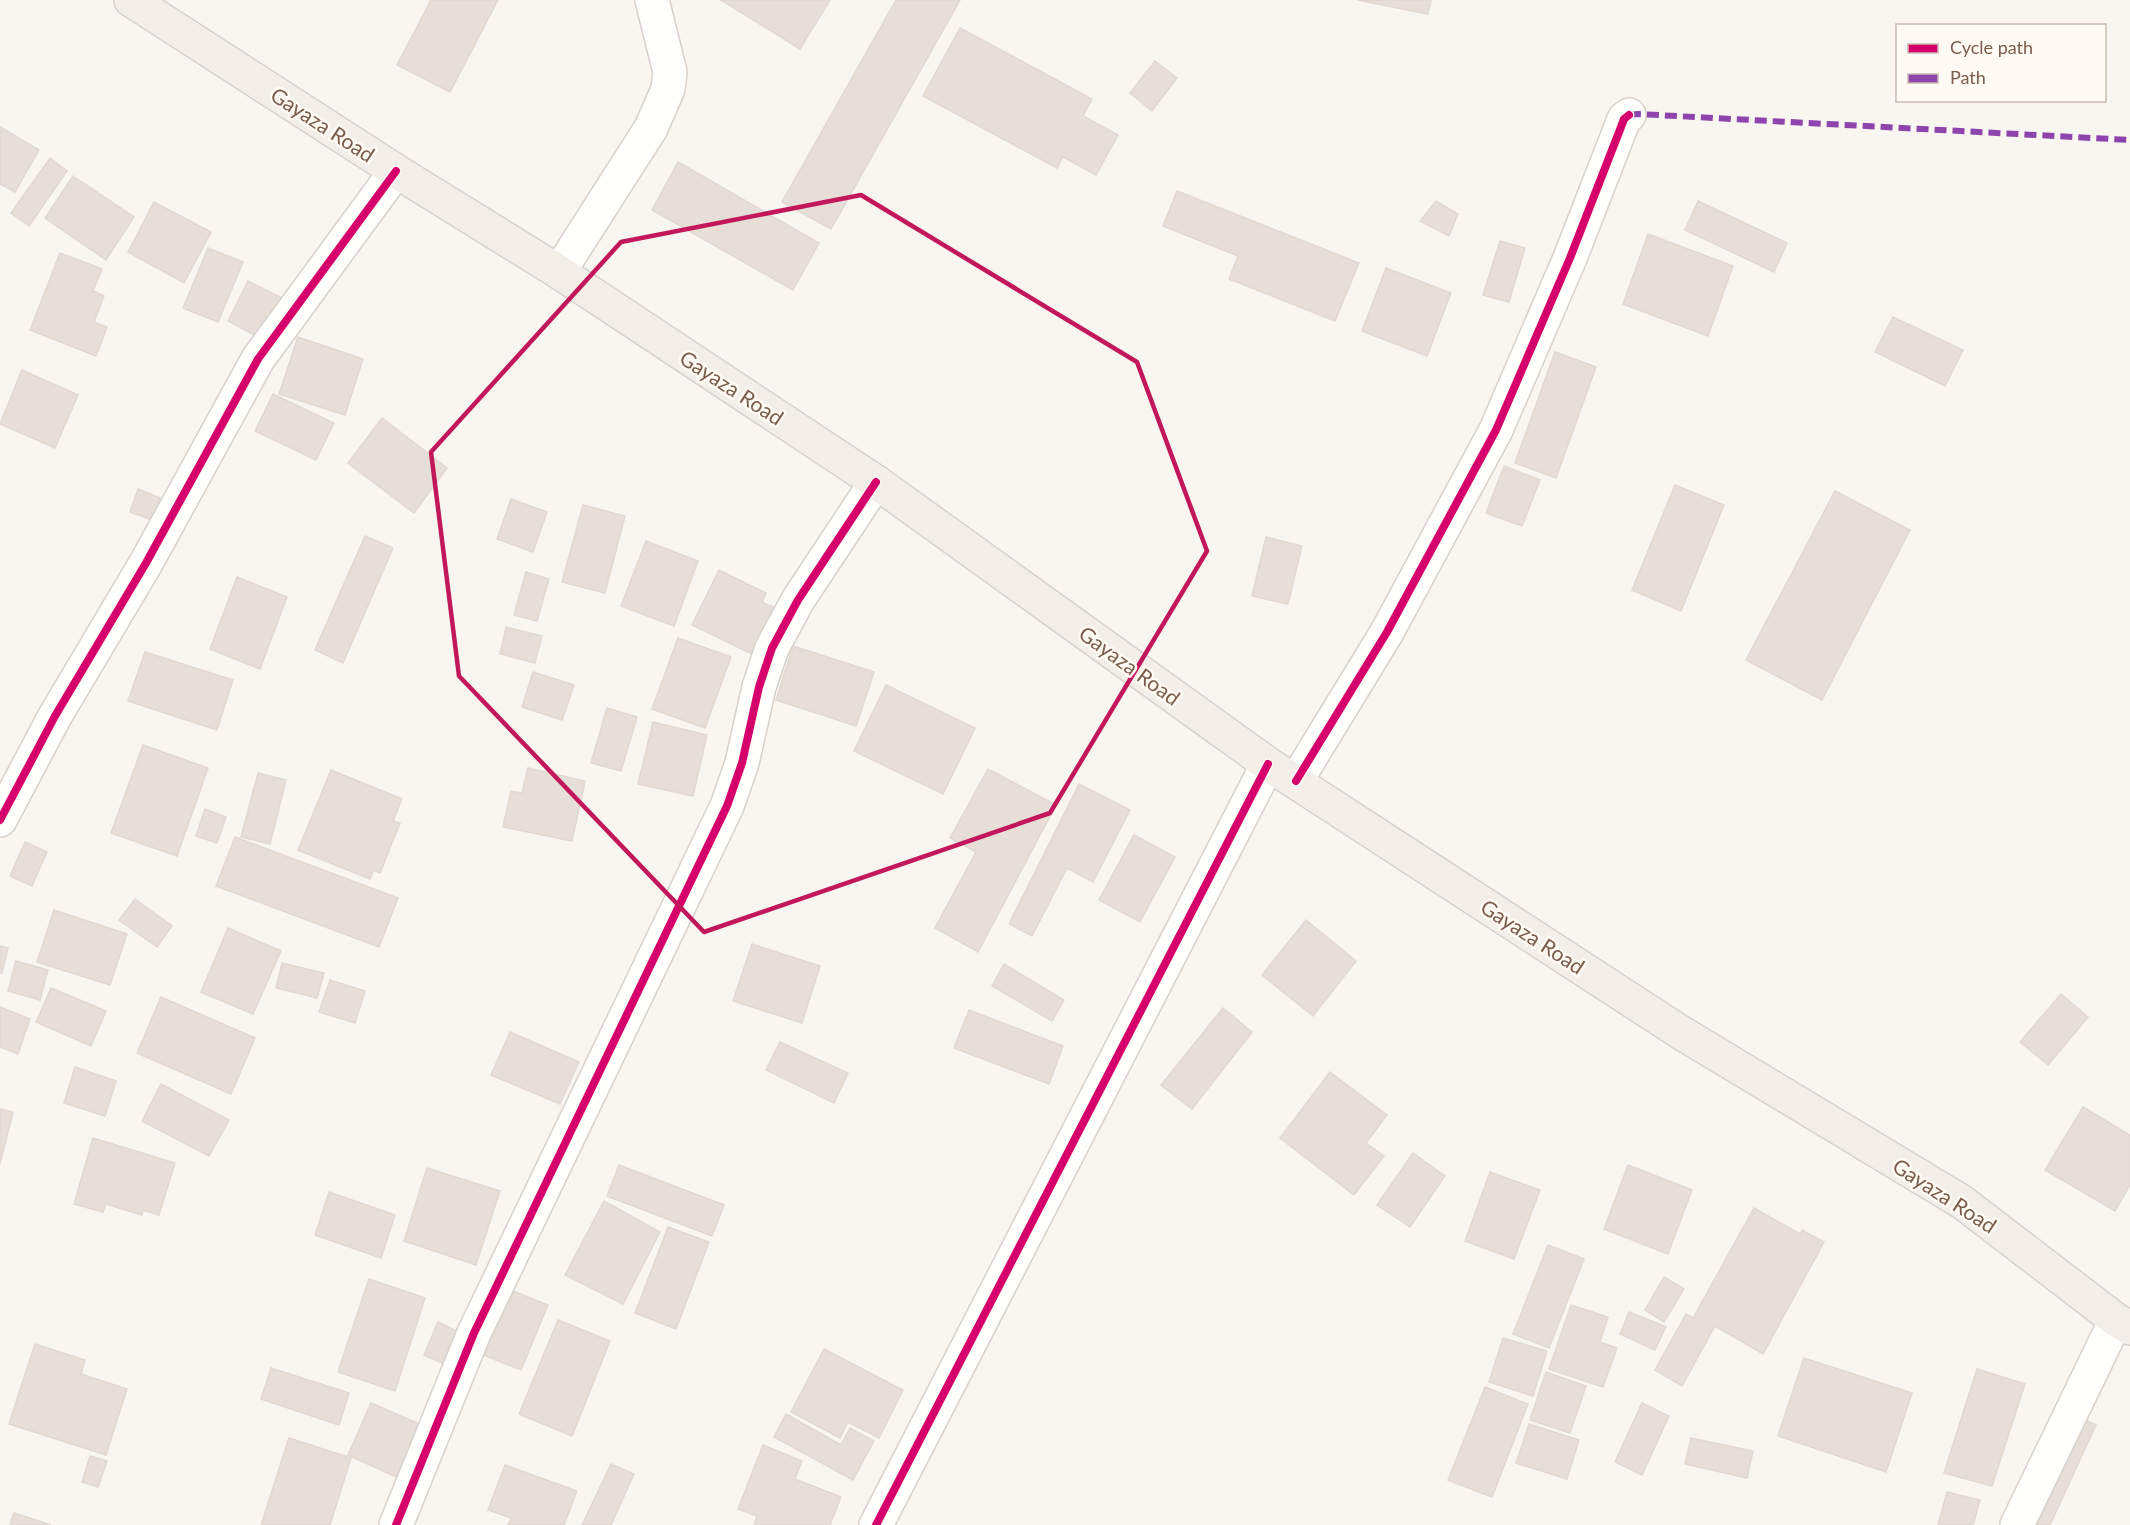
<svg xmlns="http://www.w3.org/2000/svg" width="2130" height="1525" font-family="Lato,sans-serif">
	<style>
		.building { fill: #e6ded7; stroke: #e2d8d2; stroke-width: 1.5 }
		.lines { fill: none; stroke-linecap: round; stroke-linejoin: round }
		.street-casing { stroke: #d7d1cb; stroke-width: 36 }
		.primary-casing { stroke: #dad1cc; stroke-width: 36 }
		.street { stroke: #fefefd; stroke-width: 33 }
		.primary { stroke: #f3eee8; stroke-width: 33 }
		.quiet { stroke: #8e44ad; stroke-width: 6; stroke-dasharray: 12 6; stroke-linecap: butt }
		.cycleway-casing { stroke: #fffaf3; stroke-width: 11 }
		.cycleway { stroke: #d6006c; stroke-width: 8 }
		.marked { fill: none; stroke: #c2185b; stroke-width: 4.5; stroke-linejoin: round }
		.labels { text-anchor: middle; dominant-baseline: central; stroke-width: 5; stroke-linejoin: round; paint-order: stroke }
		.street-label { font-size: 21px; fill: #7a5c4d; stroke: #fffaf3 }
	</style>
	<rect width="100%" height="100%" fill="#f9f5f0"/>
	<g class="building">
		<path d="M 431,0 L 498,0 L 450,92 L 397,65 Z"/>
		<path d="M 721,0 L 830,0 L 800,49 Z"/>
		<path d="M 896,0 L 960,0 L 831,229 L 782,202 Z"/>
		<path d="M 1358,0 L 1431,0 L 1428,14 Z"/>
		<path d="M 960,28 L 1092,99 L 1083,116 L 1118,135 L 1096,175 L 1063,157 L 1057,168 L 923,96 Z"/>
		<path d="M 1155,61 L 1177,78 L 1152,111 L 1130,93 Z"/>
		<path d="M 0,127 L 39,150 L 15,192 L 0,184 Z"/>
		<path d="M 50,158 L 67,171 L 29,226 L 11,213 Z"/>
		<path d="M 678,162 L 819,243 L 793,290 L 652,210 Z"/>
		<path d="M 73,176 L 134,217 L 106,260 L 45,218 Z"/>
		<path d="M 1177,191 L 1359,263 L 1335,321 L 1229,279 L 1238,256 L 1163,226 Z"/>
		<path d="M 1436,201 L 1458,214 L 1449,236 L 1420,221 Z"/>
		<path d="M 1698,201 L 1787,243 L 1774,272 L 1685,230 Z"/>
		<path d="M 154,202 L 211,232 L 184,283 L 128,252 Z"/>
		<path d="M 1648,234 L 1733,266 L 1708,336 L 1623,304 Z"/>
		<path d="M 1500,241 L 1525,248 L 1509,302 L 1483,295 Z"/>
		<path d="M 208,248 L 243,262 L 218,322 L 183,308 Z"/>
		<path d="M 60,253 L 102,269 L 93,291 L 104,296 L 94,322 L 107,327 L 96,356 L 30,330 Z"/>
		<path d="M 1386,268 L 1451,293 L 1427,356 L 1362,331 Z"/>
		<path d="M 248,281 L 282,298 L 262,339 L 228,321 Z"/>
		<path d="M 1893,317 L 1963,350 L 1945,386 L 1875,352 Z"/>
		<path d="M 298,337 L 363,359 L 345,415 L 279,394 Z"/>
		<path d="M 1555,352 L 1596,367 L 1556,478 L 1515,463 Z"/>
		<path d="M 22,370 L 78,395 L 55,448 L 0,424 Z"/>
		<path d="M 273,394 L 334,423 L 316,460 L 255,431 Z"/>
		<path d="M 382,418 L 447,468 L 414,513 L 348,463 Z"/>
		<path d="M 1504,466 L 1540,480 L 1522,526 L 1486,513 Z"/>
		<path d="M 1675,485 L 1724,505 L 1681,611 L 1632,590 Z"/>
		<path d="M 138,489 L 160,498 L 152,520 L 130,512 Z"/>
		<path d="M 1835,491 L 1910,530 L 1822,700 L 1746,660 Z"/>
		<path d="M 511,499 L 547,512 L 533,552 L 497,539 Z"/>
		<path d="M 583,505 L 625,516 L 605,593 L 562,582 Z"/>
		<path d="M 365,536 L 393,548 L 343,663 L 315,650 Z"/>
		<path d="M 1266,537 L 1302,546 L 1288,604 L 1252,596 Z"/>
		<path d="M 646,541 L 698,561 L 674,626 L 621,606 Z"/>
		<path d="M 719,570 L 766,593 L 762,602 L 781,611 L 758,657 L 692,625 Z"/>
		<path d="M 526,572 L 549,579 L 537,621 L 514,615 Z"/>
		<path d="M 237,577 L 287,597 L 260,669 L 210,649 Z"/>
		<path d="M 506,627 L 542,636 L 535,663 L 500,654 Z"/>
		<path d="M 678,638 L 731,657 L 705,728 L 652,709 Z"/>
		<path d="M 793,646 L 874,672 L 856,726 L 776,700 Z"/>
		<path d="M 145,652 L 233,680 L 217,730 L 128,701 Z"/>
		<path d="M 533,672 L 574,685 L 562,720 L 522,707 Z"/>
		<path d="M 886,685 L 975,728 L 943,794 L 854,751 Z"/>
		<path d="M 607,708 L 637,717 L 621,771 L 591,763 Z"/>
		<path d="M 653,722 L 707,735 L 693,796 L 638,784 Z"/>
		<path d="M 143,745 L 208,768 L 177,856 L 111,833 Z"/>
		<path d="M 528,768 L 585,781 L 572,841 L 503,827 L 511,791 L 522,793 Z"/>
		<path d="M 988,769 L 1056,805 L 978,952 L 935,928 L 976,852 L 950,838 Z"/>
		<path d="M 331,770 L 402,799 L 393,821 L 400,823 L 380,873 L 373,870 L 370,879 L 298,850 Z"/>
		<path d="M 258,773 L 286,780 L 270,844 L 241,837 Z"/>
		<path d="M 1079,784 L 1130,810 L 1093,882 L 1067,868 L 1032,936 L 1009,924 Z"/>
		<path d="M 205,809 L 226,817 L 217,843 L 196,836 Z"/>
		<path d="M 1134,835 L 1175,857 L 1140,922 L 1099,900 Z"/>
		<path d="M 235,837 L 398,898 L 379,947 L 216,886 Z"/>
		<path d="M 25,842 L 47,852 L 32,886 L 10,876 Z"/>
		<path d="M 135,899 L 172,926 L 157,947 L 119,920 Z"/>
		<path d="M 54,910 L 127,934 L 110,985 L 37,962 Z"/>
		<path d="M 1306,920 L 1356,961 L 1313,1016 L 1262,975 Z"/>
		<path d="M 228,928 L 281,951 L 253,1014 L 201,992 Z"/>
		<path d="M 752,944 L 820,966 L 802,1023 L 733,1001 Z"/>
		<path d="M 0,946 L 8,948 L 2,973 L 0,973 Z"/>
		<path d="M 16,961 L 48,970 L 40,1000 L 8,991 Z"/>
		<path d="M 282,963 L 324,973 L 317,998 L 276,988 Z"/>
		<path d="M 1004,964 L 1064,1000 L 1052,1021 L 992,986 Z"/>
		<path d="M 330,980 L 365,991 L 355,1023 L 319,1012 Z"/>
		<path d="M 51,988 L 106,1011 L 91,1046 L 36,1022 Z"/>
		<path d="M 2061,994 L 2088,1017 L 2048,1065 L 2020,1042 Z"/>
		<path d="M 161,997 L 255,1038 L 231,1094 L 137,1053 Z"/>
		<path d="M 0,1007 L 30,1019 L 18,1054 L 0,1047 Z"/>
		<path d="M 1223,1008 L 1252,1032 L 1192,1109 L 1161,1085 Z"/>
		<path d="M 969,1010 L 1063,1046 L 1049,1084 L 954,1048 Z"/>
		<path d="M 510,1032 L 579,1062 L 560,1104 L 491,1075 Z"/>
		<path d="M 780,1042 L 848,1073 L 834,1103 L 766,1070 Z"/>
		<path d="M 75,1067 L 116,1081 L 105,1116 L 64,1103 Z"/>
		<path d="M 1330,1072 L 1387,1115 L 1366,1143 L 1384,1156 L 1354,1195 L 1280,1138 Z"/>
		<path d="M 161,1084 L 229,1120 L 209,1156 L 142,1121 Z"/>
		<path d="M 2083,1107 L 2130,1135 L 2130,1185 L 2115,1211 L 2045,1170 Z"/>
		<path d="M 0,1109 L 13,1112 L 0,1164 Z"/>
		<path d="M 93,1138 L 175,1163 L 159,1215 L 143,1210 L 142,1215 L 106,1204 L 103,1212 L 74,1204 Z"/>
		<path d="M 1413,1153 L 1445,1176 L 1410,1227 L 1377,1205 Z"/>
		<path d="M 619,1165 L 724,1205 L 712,1236 L 607,1196 Z"/>
		<path d="M 1628,1165 L 1692,1190 L 1668,1254 L 1604,1229 Z"/>
		<path d="M 427,1168 L 500,1191 L 476,1265 L 404,1241 Z"/>
		<path d="M 1490,1172 L 1540,1190 L 1514,1259 L 1465,1241 Z"/>
		<path d="M 329,1192 L 395,1215 L 381,1258 L 315,1235 Z"/>
		<path d="M 604,1201 L 660,1232 L 623,1304 L 565,1275 Z"/>
		<path d="M 1754,1208 L 1800,1234 L 1802,1230 L 1824,1242 L 1763,1354 L 1715,1326 L 1682,1386 L 1655,1370 L 1686,1314 L 1693,1318 Z"/>
		<path d="M 668,1227 L 709,1242 L 676,1329 L 635,1313 Z"/>
		<path d="M 1548,1245 L 1584,1259 L 1549,1348 L 1513,1334 Z"/>
		<path d="M 1664,1277 L 1684,1289 L 1664,1322 L 1645,1310 Z"/>
		<path d="M 369,1279 L 425,1298 L 395,1391 L 338,1372 Z"/>
		<path d="M 508,1289 L 548,1305 L 521,1370 L 481,1354 Z"/>
		<path d="M 1571,1305 L 1608,1317 L 1600,1342 L 1617,1348 L 1603,1387 L 1549,1369 Z"/>
		<path d="M 1629,1312 L 1666,1327 L 1655,1350 L 1620,1334 Z"/>
		<path d="M 558,1320 L 610,1341 L 572,1436 L 519,1414 Z"/>
		<path d="M 438,1322 L 463,1334 L 449,1366 L 424,1355 Z"/>
		<path d="M 1503,1338 L 1547,1351 L 1533,1396 L 1489,1382 Z"/>
		<path d="M 35,1344 L 85,1360 L 81,1374 L 127,1389 L 106,1455 L 9,1424 Z"/>
		<path d="M 824,1349 L 903,1390 L 879,1438 L 848,1422 L 840,1438 L 791,1412 Z"/>
		<path d="M 1804,1358 L 1912,1393 L 1886,1472 L 1778,1436 Z"/>
		<path d="M 271,1368 L 349,1393 L 339,1425 L 261,1399 Z"/>
		<path d="M 1977,1369 L 2025,1384 L 1992,1486 L 1944,1473 Z"/>
		<path d="M 1546,1372 L 1586,1386 L 1570,1433 L 1530,1420 Z"/>
		<path d="M 1485,1387 L 1528,1404 L 1492,1497 L 1448,1480 Z"/>
		<path d="M 371,1403 L 426,1427 L 403,1480 L 348,1455 Z"/>
		<path d="M 1642,1403 L 1669,1416 L 1642,1475 L 1615,1462 Z"/>
		<path d="M 786,1414 L 841,1445 L 850,1428 L 874,1441 L 853,1480 L 774,1437 Z"/>
		<path d="M 2080,1418 L 2096,1425 L 2050,1525 L 2031,1525 Z"/>
		<path d="M 1529,1424 L 1579,1440 L 1567,1479 L 1516,1463 Z"/>
		<path d="M 289,1438 L 351,1458 L 330,1525 L 261,1525 Z"/>
		<path d="M 1691,1438 L 1753,1451 L 1747,1478 L 1685,1464 Z"/>
		<path d="M 763,1445 L 802,1461 L 795,1479 L 841,1497 L 830,1525 L 754,1525 L 757,1516 L 738,1509 Z"/>
		<path d="M 90,1456 L 107,1461 L 98,1487 L 82,1482 Z"/>
		<path d="M 611,1464 L 634,1474 L 611,1525 L 582,1525 Z"/>
		<path d="M 505,1465 L 577,1491 L 564,1525 L 508,1525 L 511,1518 L 488,1510 Z"/>
		<path d="M 1947,1492 L 1980,1500 L 1973,1525 L 1938,1525 Z"/>
		<path d="M 14,1513 L 51,1525 L 10,1525 Z"/>
	</g>
	<g class="lines">
		<g class="street-casing">
			<g id="street">
				<path d="M 559,272 L 651,128 L 668,89 L 670,72 L 652,0"/>
				<path d="M 1296,781 L 1387,632 L 1496,430 L 1570,258 L 1621,127 L 1624,119 L 1629,115"/>
				<path d="M 0,820 L 55,716 L 146,563 L 258,359 L 396,171"/>
				<path d="M 396,1525 L 474,1333 L 727,806 L 742,763 L 759,687 L 772,648 L 798,600 L 876,482"/>
				<path d="M 876,1525 L 1268,764"/>
				<path d="M 2017,1525 L 2116,1320"/>
			</g>
		</g>
		<g class="primary-casing">
			<path id="primary" d="M 131,0 L 396,171 L 559,272 L 876,482 L 1268,764 L 1680,1032 L 1962,1202 L 2116,1320 L 2130,1328"/>
		</g>
		<use href="#street" class="street"/>
		<use href="#primary" class="primary"/>
		<path class="quiet" d="M 1629,115 L 1638,114 L 2130,140"/>
		<g class="cycleway-casing">
			<g id="cycleway">
				<path d="M 1296,781 L 1387,632 L 1496,430 L 1570,258 L 1621,127 L 1624,119 L 1629,115"/>
				<path d="M 0,820 L 55,716 L 146,563 L 258,359 L 396,171"/>
				<path d="M 396,1525 L 474,1333 L 727,806 L 742,763 L 759,687 L 772,648 L 798,600 L 876,482"/>
				<path d="M 876,1525 L 1268,764"/>
			</g>
		</g>
		<use href="#cycleway" class="cycleway"/>
	</g>
	<path class="marked" d="M 861,195 L 1137,362 L 1207,551 L 1050,813 L 704,932 L 459,676 L 431,452 L 621,242 Z"/>
	<g class="labels">
		<g class="street-label">
			<text transform="translate(323 124) rotate(33)">Gayaza Road</text>
			<text transform="translate(732 387) rotate(33)">Gayaza Road</text>
			<text transform="translate(1130 665) rotate(36)">Gayaza Road</text>
			<text transform="translate(1533 936) rotate(33)">Gayaza Road</text>
			<text transform="translate(1945 1195) rotate(33)">Gayaza Road</text>
		</g>
	</g>
	<rect x="1896" y="24" width="210" height="78" fill="#fffaf3" stroke="#cabbb1" stroke-width="1.5"/>
	<rect x="1908" y="44" width="30" height="9" fill="#d6006c" stroke="#cabbb1" stroke-width="1.5"/>
	<text x="1950" y="54" font-size="18" fill="#7a5c4d">Cycle path</text>
	<rect x="1908" y="74" width="30" height="9" fill="#8e44ad" stroke="#cabbb1" stroke-width="1.5"/>
	<text x="1950" y="84" font-size="18" fill="#7a5c4d">Path</text>
</svg>
